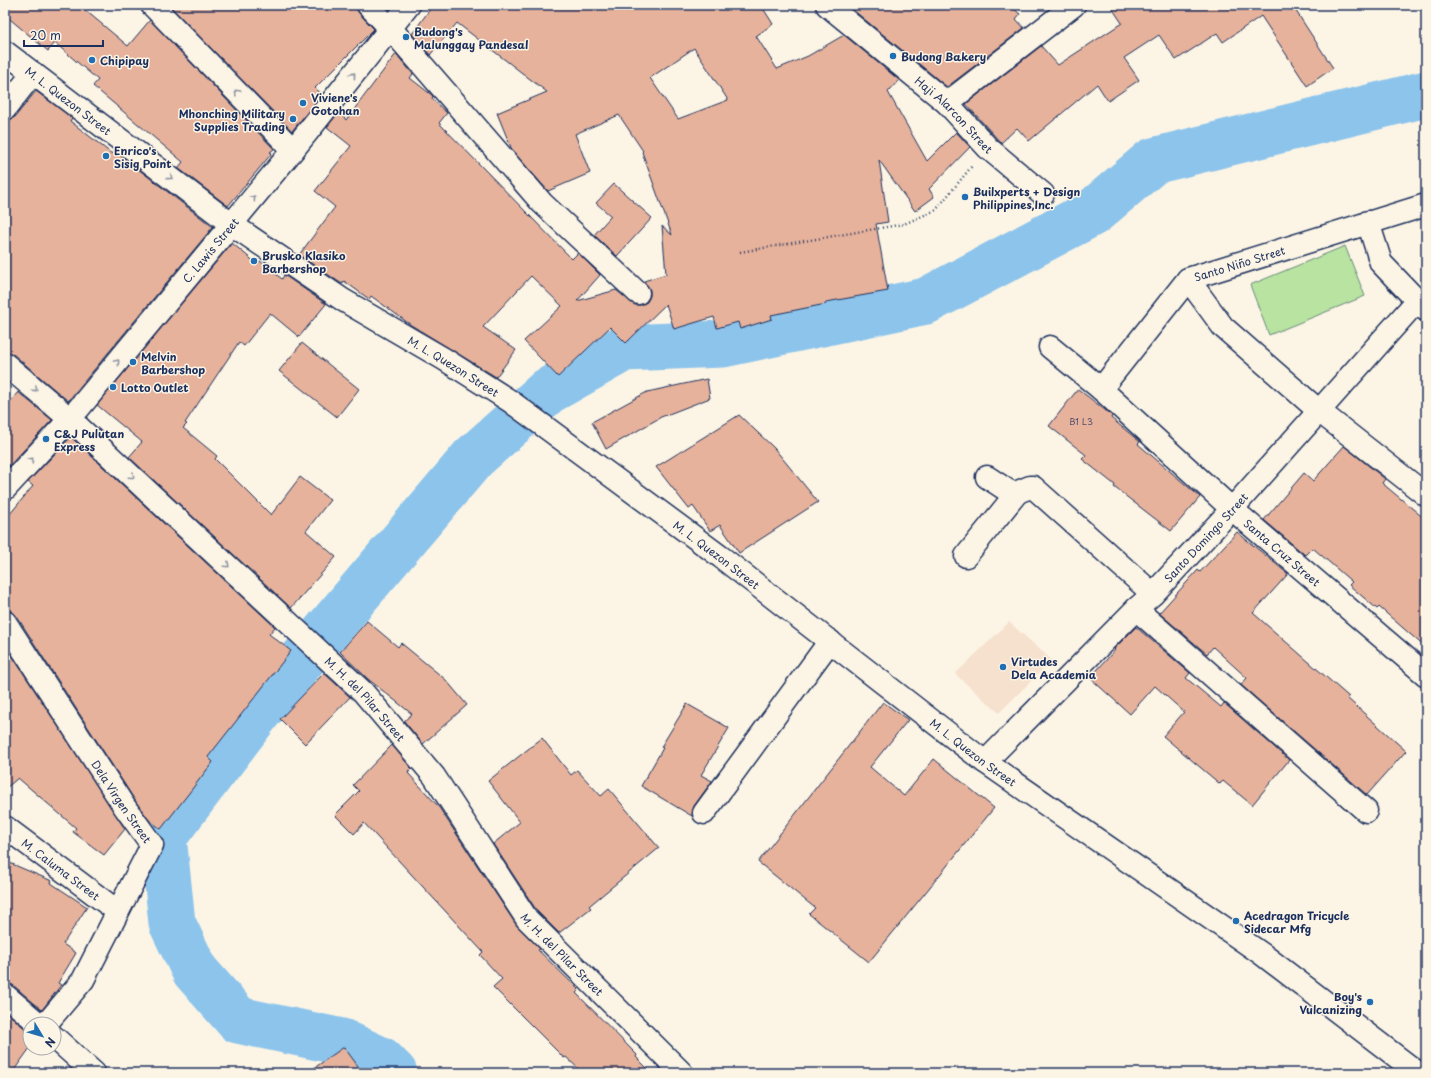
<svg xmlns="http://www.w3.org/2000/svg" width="1431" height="1078" font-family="'Playpen Sans',sans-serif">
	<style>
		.built { fill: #f6e1cf }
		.green { fill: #b8e3a0; stroke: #6a897f }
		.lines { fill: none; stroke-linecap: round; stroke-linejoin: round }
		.river { stroke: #8dc4ec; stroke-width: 47 }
		.building { fill: #e7b29b; stroke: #1b2f5e; fill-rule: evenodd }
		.minor-casing { stroke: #1b2f5e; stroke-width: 25 }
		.tertiary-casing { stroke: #1b2f5e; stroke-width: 25 }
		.path { stroke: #1b2f5e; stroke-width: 2.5; stroke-dasharray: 1 3; stroke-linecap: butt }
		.minor { stroke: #fcf5e5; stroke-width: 22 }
		.tertiary { stroke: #fcf5e5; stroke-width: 22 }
		.oneway { stroke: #8c92a2 }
		.poi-dot { fill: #1f6fb2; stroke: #fcf5e5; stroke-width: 1.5 }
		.labels { text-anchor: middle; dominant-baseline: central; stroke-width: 3; stroke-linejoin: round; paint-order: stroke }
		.number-label { font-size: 9px; fill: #4e506d }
		.poi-label { font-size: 11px; font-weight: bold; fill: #1b2f5e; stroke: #fcf5e5; text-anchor: start }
		.street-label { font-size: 11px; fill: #1b2f5e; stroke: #fcf5e5 }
	</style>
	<rect width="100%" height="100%" fill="#fcf5e5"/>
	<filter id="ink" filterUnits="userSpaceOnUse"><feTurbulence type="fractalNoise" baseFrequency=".025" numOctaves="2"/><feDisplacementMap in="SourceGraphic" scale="8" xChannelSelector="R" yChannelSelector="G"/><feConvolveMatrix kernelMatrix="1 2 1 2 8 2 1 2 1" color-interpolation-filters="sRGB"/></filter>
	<g filter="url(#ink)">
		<path class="built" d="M 1009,622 L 1052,660 L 999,713 L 955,674 Z"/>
		<path class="green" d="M 1345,246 L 1365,296 L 1269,335 L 1250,285 Z"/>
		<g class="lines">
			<path class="river" d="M 394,1073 L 381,1060 L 342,1042 L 238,1020 L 195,971 L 172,923 L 163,837 L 262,707 L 473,458 L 548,391 L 624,348 L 723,344 L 926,301 L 1092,213 L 1153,161 L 1426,94"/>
		</g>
		<g class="building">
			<path d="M 5,5 L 79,5 L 128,46 L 150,20 L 274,149 L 270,152 L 272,153 L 228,206 L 178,168 L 183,162 L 93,86 L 98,80 L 55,43 L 48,51 L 5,15 Z"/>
			<path d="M 169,5 L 356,5 L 359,13 L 374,29 L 315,88 L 322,94 L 292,131 Z"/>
			<path d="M 433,5 L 761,5 L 773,24 L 756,36 L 777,69 L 808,56 L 844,35 L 899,80 L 888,92 L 927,161 L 956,132 L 970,147 L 929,189 L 934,197 L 915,211 L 879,160 L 888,222 L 876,224 L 888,291 L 826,302 L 826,304 L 771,315 L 772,319 L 740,329 L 738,322 L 717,328 L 714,317 L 674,329 L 666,304 L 626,343 L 610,327 L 558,377 L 524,341 L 562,306 L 531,276 L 483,327 L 516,350 L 496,377 L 411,325 L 371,296 L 369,299 L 344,281 L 342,284 L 299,255 L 335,207 L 315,191 L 351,146 L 327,127 L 339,112 L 346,120 L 396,54 L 413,74 L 410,78 L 433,96 L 432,99 L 447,113 L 439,123 L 572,259 L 578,253 L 600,275 L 577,301 L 616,290 L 635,305 L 641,305 L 647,302 L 650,296 L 650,290 L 644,281 L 666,274 L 662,226 L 672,235 L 642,152 L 643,151 L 619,115 L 575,134 L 590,173 L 548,191 L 512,150 L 497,113 L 547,92 L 457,23 L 430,55 L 412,34 ZM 694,48 L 728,100 L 678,119 L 650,78 Z"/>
			<path d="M 847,5 L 1009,5 L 1020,14 L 1016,19 L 1024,28 L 947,87 Z"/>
			<path d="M 1110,5 L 1292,5 L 1333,68 L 1307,86 L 1261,16 L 1223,42 L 1217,33 L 1176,60 L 1159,35 L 1124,58 L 1139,80 L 1108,101 L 1097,84 L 1029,141 L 1017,128 L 1001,143 L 966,104 L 1041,46 L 1058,65 L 1122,23 Z"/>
			<path d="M 36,91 L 72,118 L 70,121 L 97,142 L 112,154 L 115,151 L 213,227 L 68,401 L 13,354 L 5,352 L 5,121 L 15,117 Z"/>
			<path d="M 614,184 L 652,218 L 617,256 L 594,235 L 611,216 L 596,203 Z"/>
			<path d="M 232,243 L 257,264 L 260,261 L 282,279 L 284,275 L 326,304 L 299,337 L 270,313 L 244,346 L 239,342 L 185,423 L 187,424 L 183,428 L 217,456 L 215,459 L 271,515 L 300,477 L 330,500 L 306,531 L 336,557 L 291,608 L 129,457 L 142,442 L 97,405 Z"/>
			<path d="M 302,343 L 359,389 L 337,417 L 279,371 Z"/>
			<path d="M 707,379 L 710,398 L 661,417 L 606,449 L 592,422 L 647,392 Z"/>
			<path d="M 1078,389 L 1110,414 L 1112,416 L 1111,418 L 1140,442 L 1138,444 L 1200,497 L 1171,531 L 1114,487 L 1115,485 L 1082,459 L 1086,455 L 1049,426 Z"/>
			<path d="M 18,392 L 52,420 L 9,466 L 5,463 L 5,408 Z"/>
			<path d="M 739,415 L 774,448 L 818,502 L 739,553 L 720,525 L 710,531 L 693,506 L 689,509 L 656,467 Z"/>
			<path d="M 71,437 L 275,627 L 269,634 L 291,651 L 208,757 L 213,762 L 161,829 L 149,820 L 134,799 L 16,615 L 11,611 L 5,610 L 5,520 L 33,486 L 28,482 Z"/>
			<path d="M 1344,446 L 1385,479 L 1382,483 L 1426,520 L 1426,648 L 1379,607 L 1377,609 L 1349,585 L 1352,582 L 1314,549 L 1312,548 L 1305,555 L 1264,520 L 1304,473 L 1313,481 Z"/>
			<path d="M 1237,532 L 1288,574 L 1253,613 L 1349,697 L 1347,698 L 1406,751 L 1367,795 L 1241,685 L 1247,678 L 1213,647 L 1207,654 L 1159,613 L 1198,570 L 1200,572 Z"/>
			<path d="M 367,621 L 398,647 L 401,643 L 446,680 L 467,705 L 423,744 L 404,721 L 412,714 L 368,679 L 340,652 Z"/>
			<path d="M 1136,627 L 1190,673 L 1186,678 L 1221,707 L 1224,703 L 1289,760 L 1252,805 L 1223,781 L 1220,784 L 1163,736 L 1184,712 L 1155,686 L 1130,714 L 1090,678 L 1115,650 L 1114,649 Z"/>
			<path d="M 5,645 L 125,829 L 104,855 L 73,832 L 76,828 L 18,778 L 5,789 Z"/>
			<path d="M 324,673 L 350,697 L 305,744 L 280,719 Z"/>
			<path d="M 883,702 L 908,720 L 870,767 L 904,796 L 934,759 L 994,808 L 869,962 L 809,914 L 815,908 L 758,862 Z"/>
			<path d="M 687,704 L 729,728 L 701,775 L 712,781 L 694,806 L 692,816 L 641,786 L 663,748 L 661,747 Z"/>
			<path d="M 542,738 L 571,775 L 577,770 L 601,796 L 609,789 L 659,848 L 589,906 L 591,908 L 559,933 L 537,911 L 493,844 L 520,822 L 488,781 Z"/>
			<path d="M 392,745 L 412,769 L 408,773 L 438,806 L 517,926 L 540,949 L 538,950 L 579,990 L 576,993 L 637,1055 L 636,1057 L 652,1073 L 583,1073 L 566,1057 L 564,1058 L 493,987 L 502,979 L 480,955 L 483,952 L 364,823 L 354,834 L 335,815 L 359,791 L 353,785 Z"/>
			<path d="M 5,861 L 52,881 L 51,883 L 87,907 L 63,944 L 76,953 L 58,983 L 61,985 L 42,1010 L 13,985 L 5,983 Z"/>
			<path d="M 5,1011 L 30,1033 L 30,1048 L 12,1073 L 5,1073 Z"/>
			<path d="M 344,1047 L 363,1073 L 307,1073 Z"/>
		</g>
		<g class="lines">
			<g class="minor-casing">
				<g id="minor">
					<path id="s1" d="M 827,5 L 947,103 L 988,148 L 1043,194"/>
					<path d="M 391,29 L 542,203 L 638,293"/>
					<path d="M 947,103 L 1074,5"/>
					<path d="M 5,109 L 33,73"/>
					<path d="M 1368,222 L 1381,263 L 1426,310"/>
					<path d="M 1188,279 L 1223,327 L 1319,411 L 1426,495"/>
					<path id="s2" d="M 1050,347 L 1101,389 L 1232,509 L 1426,675"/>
					<path id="s3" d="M 5,364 L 70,419 L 363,692 L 434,776 L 527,919 L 682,1073"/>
					<path id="s4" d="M 1101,389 L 1188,279 L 1426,205"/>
					<path d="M 987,477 L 1013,494 L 1030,487 L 1033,487 L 1153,594"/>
					<path d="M 966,556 L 1016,494"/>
					<path d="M 1136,609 L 1366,811"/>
					<path id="s5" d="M 5,622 L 124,806 L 152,845 L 83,980 L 46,1024"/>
					<path id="s6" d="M 985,762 L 1136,609 L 1153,594 L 1232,509 L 1416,302"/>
					<path d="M 704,813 L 830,641"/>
					<path id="s7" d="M 5,827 L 117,911"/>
					<path d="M 5,995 L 39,1024"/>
					<path d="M 54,1037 L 94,1073"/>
				</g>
			</g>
			<g class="tertiary-casing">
				<g id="tertiary">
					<path d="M 152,5 L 293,150"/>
					<path d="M 368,5 L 391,29"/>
					<path id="s8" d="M 5,52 L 231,224 L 343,300 L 444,359 L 510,401 L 721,557 L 985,762 L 1262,954 L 1418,1073"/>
					<path id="s9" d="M 5,489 L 70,419 L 293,150 L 409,5"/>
				</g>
			</g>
			<path class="path" d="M 740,252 L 904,224 L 936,210 L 972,166"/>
			<use href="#minor" class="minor"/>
			<use href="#tertiary" class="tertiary"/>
		</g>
		<defs><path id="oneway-chevron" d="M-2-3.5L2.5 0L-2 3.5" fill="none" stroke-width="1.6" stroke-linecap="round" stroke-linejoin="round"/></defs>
		<g class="oneway">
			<use href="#oneway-chevron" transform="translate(353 75) rotate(-51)"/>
			<use href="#oneway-chevron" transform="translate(237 92) rotate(-134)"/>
			<use href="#oneway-chevron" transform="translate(170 177) rotate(37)"/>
			<use href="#oneway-chevron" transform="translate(253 198) rotate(-50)"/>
			<use href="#oneway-chevron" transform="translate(117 362) rotate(-50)"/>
			<use href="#oneway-chevron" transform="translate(35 389) rotate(40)"/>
			<use href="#oneway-chevron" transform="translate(31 460) rotate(-47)"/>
			<use href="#oneway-chevron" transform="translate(132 476) rotate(43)"/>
			<use href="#oneway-chevron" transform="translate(227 565) rotate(43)"/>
		</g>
	</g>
	<g class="poi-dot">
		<circle cx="406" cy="37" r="4"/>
		<circle cx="893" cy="56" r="4"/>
		<circle cx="92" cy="60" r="4"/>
		<circle cx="303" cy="103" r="4"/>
		<circle cx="293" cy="119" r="4"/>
		<circle cx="106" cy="156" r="4"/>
		<circle cx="965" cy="197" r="4"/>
		<circle cx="254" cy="261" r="4"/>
		<circle cx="133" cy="362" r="4"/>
		<circle cx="113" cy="387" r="4"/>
		<circle cx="46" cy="439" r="4"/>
		<circle cx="1003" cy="667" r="4"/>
		<circle cx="1236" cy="921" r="4"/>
		<circle cx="1370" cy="1002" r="4"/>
	</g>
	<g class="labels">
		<g class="number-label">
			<text x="1081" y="421">B1 L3</text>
		</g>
		<g class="poi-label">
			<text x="414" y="31">Budong's<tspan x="414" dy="13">Malunggay Pandesal</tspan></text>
			<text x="901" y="56">Budong Bakery</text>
			<text x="100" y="60">Chipipay</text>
			<text x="311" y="97">Viviene's<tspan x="311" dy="13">Gotohan</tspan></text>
			<text x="285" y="113" text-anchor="end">Mhonching Military<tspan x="285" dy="13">Supplies Trading</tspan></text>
			<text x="114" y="150">Enrico's<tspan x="114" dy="13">Sisig Point</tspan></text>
			<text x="973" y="191">Builxperts + Design<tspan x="973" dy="13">Philippines,Inc.</tspan></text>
			<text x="262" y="255">Brusko Klasiko<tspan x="262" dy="13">Barbershop</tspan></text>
			<text x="141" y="356">Melvin<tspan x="141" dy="13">Barbershop</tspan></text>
			<text x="121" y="387">Lotto Outlet</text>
			<text x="54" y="433">C&amp;J Pulutan<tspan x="54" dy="13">Express</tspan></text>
			<text x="1011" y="661">Virtudes<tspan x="1011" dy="13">Dela Academia</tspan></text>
			<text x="1244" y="915">Acedragon Tricycle<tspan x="1244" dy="13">Sidecar Mfg</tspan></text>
			<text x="1362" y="996" text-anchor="end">Boy's<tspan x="1362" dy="13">Vulcanizing</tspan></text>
		</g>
		<g class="street-label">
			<text stroke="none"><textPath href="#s8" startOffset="80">M. L. Quezon Street</textPath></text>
			<text stroke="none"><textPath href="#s1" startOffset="168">Haji Alarcon Street</textPath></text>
			<text stroke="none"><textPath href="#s9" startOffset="315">C. Lawis Street</textPath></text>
			<text stroke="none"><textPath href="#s4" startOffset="194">Santo Niño Street</textPath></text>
			<text stroke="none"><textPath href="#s8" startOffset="548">M. L. Quezon Street</textPath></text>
			<text stroke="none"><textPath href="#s6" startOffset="315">Santo Domingo Street</textPath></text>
			<text stroke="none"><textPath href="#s2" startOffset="310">Santa Cruz Street</textPath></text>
			<text stroke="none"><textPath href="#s8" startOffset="872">M. L. Quezon Street</textPath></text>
			<text stroke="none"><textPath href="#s3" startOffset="492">M. H. del Pilar Street</textPath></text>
			<text stroke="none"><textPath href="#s8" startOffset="1196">M. L. Quezon Street</textPath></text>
			<text stroke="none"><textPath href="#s5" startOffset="214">Dela Virgen Street</textPath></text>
			<text stroke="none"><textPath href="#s7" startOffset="70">M. Caluma Street</textPath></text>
			<text stroke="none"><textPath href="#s3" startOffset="816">M. H. del Pilar Street</textPath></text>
		</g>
	</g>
	<rect width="1431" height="1078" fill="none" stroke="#fcf5e5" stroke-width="20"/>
	<rect x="10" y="10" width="1411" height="1058" fill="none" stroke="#1b2f5e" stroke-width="1.5" filter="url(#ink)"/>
	<g transform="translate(42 1036) rotate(128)"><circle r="19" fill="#fcf5e5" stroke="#a2a6af"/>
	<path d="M0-3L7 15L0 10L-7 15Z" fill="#1f6fb2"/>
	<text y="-6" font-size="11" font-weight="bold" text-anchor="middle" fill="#1b2f5e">N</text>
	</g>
	<path d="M24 40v6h79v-6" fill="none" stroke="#1b2f5e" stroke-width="2"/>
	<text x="30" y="40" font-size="12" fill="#1b2f5e" stroke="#fcf5e5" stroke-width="3" paint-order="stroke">20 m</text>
</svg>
